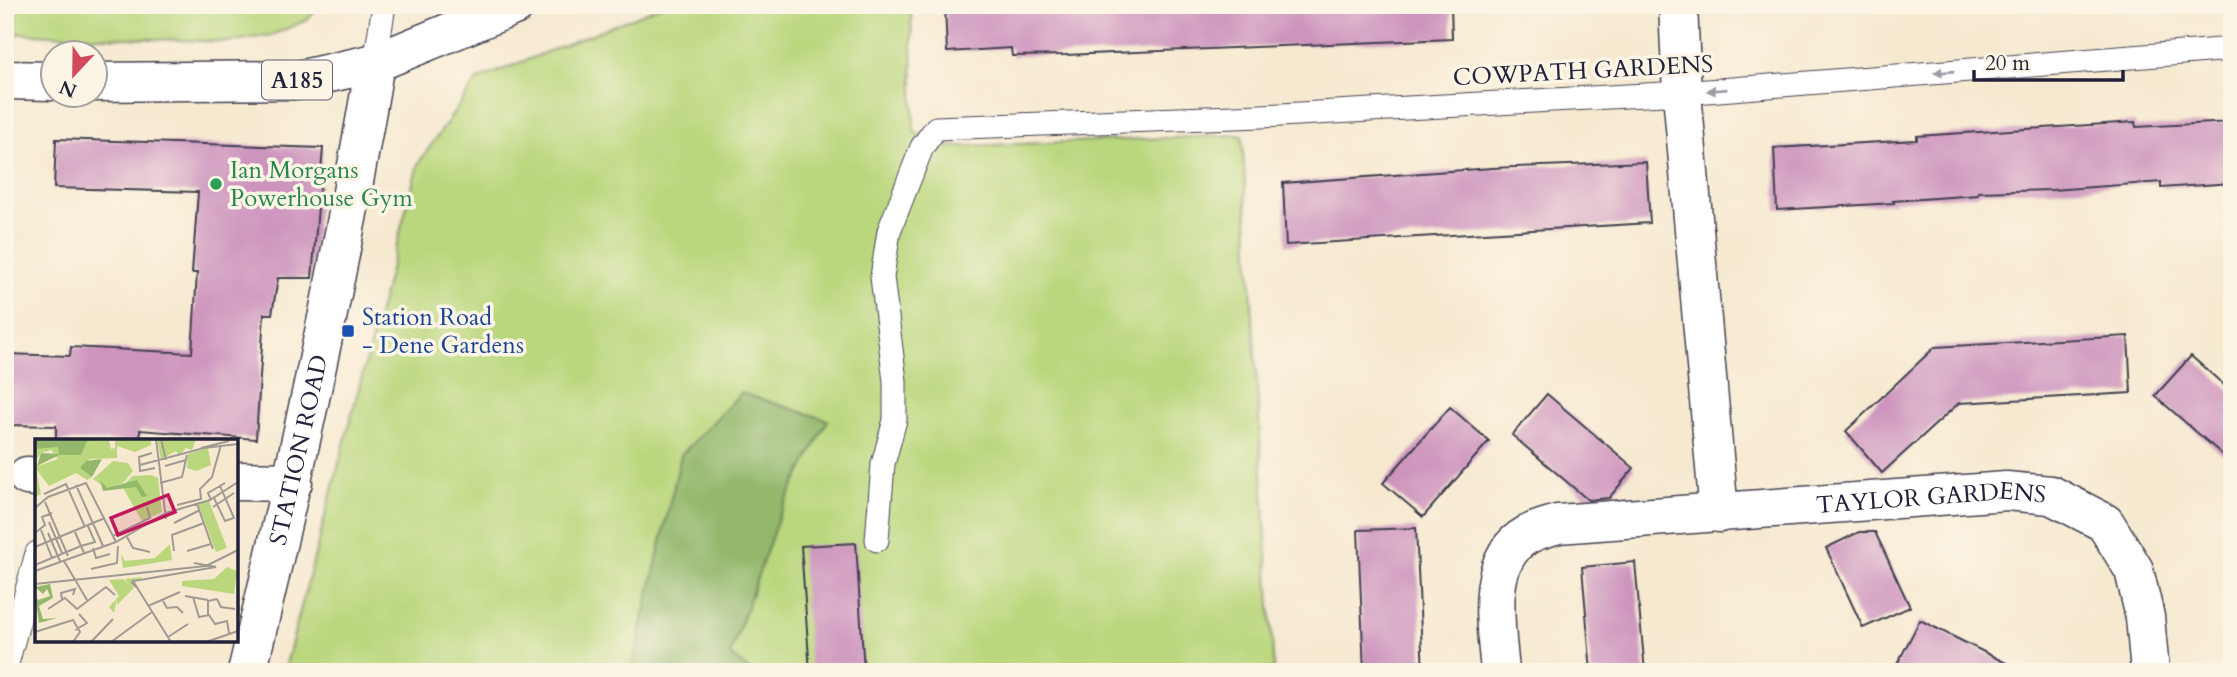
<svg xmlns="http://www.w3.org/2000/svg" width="2237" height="677" font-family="Cardo,serif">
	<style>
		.green { fill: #bad77d; stroke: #6e7c5c; stroke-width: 2 }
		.forest { fill: #93b86c; stroke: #5a6d54; stroke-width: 2 }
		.building { fill: #cd94be }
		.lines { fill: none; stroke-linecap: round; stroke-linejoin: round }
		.lane-casing { stroke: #424051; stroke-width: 25 }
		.street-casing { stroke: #424051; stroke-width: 41 }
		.primary-casing { stroke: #424051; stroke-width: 41 }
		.lane { stroke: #fff; stroke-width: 23 }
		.street { stroke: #fff; stroke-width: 38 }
		.primary { stroke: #fff; stroke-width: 38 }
		.oneway { fill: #9c9ca7 }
		.leisure-dot { fill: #2e9e5b; stroke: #fcf5e5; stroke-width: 2.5 }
		.transit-dot { fill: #1a4fb4; stroke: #fcf5e5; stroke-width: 2.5 }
		.labels { text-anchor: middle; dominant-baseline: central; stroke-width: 7; stroke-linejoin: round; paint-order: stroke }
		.shield { fill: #fcf5e5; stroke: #63616e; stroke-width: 2 }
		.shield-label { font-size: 23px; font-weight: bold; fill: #22223b }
		.street-label { font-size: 24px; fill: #22223b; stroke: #fcf5e5 }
		.leisure-label { font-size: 24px; fill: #27864d; stroke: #fcf5e5; text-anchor: start }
		.transit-label { font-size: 24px; fill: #164399; stroke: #fcf5e5; text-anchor: start }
		.inset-road { fill: none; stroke: #a19994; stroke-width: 2 }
		.view { fill: #c2185b; fill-opacity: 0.15; stroke: #c2185b; stroke-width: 3.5 }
		.inset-edge { fill: none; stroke: #22223b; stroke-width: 3.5 }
	</style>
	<rect width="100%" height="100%" fill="#fcf5e5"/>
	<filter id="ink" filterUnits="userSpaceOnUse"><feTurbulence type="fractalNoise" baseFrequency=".0143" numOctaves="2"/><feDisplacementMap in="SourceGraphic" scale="14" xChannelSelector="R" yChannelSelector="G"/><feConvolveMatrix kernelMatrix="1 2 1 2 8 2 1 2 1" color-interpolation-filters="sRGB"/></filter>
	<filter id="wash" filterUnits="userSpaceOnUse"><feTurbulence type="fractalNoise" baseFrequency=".00686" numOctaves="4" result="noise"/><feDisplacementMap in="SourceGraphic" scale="28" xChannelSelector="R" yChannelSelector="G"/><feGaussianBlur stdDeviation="1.57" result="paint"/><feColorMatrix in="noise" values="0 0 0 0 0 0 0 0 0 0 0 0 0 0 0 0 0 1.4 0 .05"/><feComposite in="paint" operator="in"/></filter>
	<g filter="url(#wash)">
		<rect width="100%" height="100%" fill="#f6e9d0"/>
		<g class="green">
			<path d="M 5,5 L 321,5 L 307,20 L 272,35 L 228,42 L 5,33 Z"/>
			<path d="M 664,5 L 911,5 L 914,132 L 945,147 L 1242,135 L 1274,672 L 284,672 L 418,164 L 477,80 Z"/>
		</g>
		<path class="forest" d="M 741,393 L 828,420 L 780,513 L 730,655 L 752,672 L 631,672 L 681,455 Z"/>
		<g id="blocks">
			<g class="building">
				<path d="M 945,5 L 1451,5 L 1452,39 L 1065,55 L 1012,56 L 1011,48 L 947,52 Z"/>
				<path d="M 2135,122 L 2136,127 L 2232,122 L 2232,183 L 2161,188 L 2161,182 L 2052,190 L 1978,192 L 1978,195 L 1893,201 L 1894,203 L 1777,210 L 1774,148 L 1917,140 L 1917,136 Z"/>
				<path d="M 56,139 L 323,148 L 312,278 L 278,278 L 272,314 L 264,314 L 256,439 L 140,430 L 140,441 L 56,441 L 56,426 L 5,425 L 5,354 L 70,356 L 71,347 L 192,353 L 197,273 L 192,273 L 198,192 L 54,188 Z"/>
				<path d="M 1646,162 L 1650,223 L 1286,245 L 1283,183 L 1492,168 Z"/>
				<path d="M 2128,336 L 2131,393 L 1959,403 L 1882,473 L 1846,431 L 1935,347 Z"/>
				<path d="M 2191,356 L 2232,392 L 2232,463 L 2155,396 Z"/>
				<path d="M 1547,394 L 1634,468 L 1609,498 L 1588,500 L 1512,435 Z"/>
				<path d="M 1450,407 L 1489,441 L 1423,517 L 1383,483 Z"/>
				<path d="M 1416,528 L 1423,672 L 1364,672 L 1358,530 Z"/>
				<path d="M 1859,532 L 1875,532 L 1910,607 L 1863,628 L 1826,548 Z"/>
				<path d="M 856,543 L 864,672 L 810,672 L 801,546 Z"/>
				<path d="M 1635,562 L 1645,672 L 1591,672 L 1582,567 Z"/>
				<path d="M 1920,620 L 2024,672 L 1893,672 Z"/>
			</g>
		</g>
	</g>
	<g filter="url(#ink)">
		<use href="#blocks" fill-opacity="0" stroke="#424051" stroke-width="2"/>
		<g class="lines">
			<g class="lane-casing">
				<g id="lane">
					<path d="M 375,63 L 384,5"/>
					<path d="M 877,540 L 883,464 L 895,420 L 895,381 L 882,277 L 889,231 L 922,147 L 936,128 L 1261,116 L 1682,93 L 2232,49"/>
					<path d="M 5,671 L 37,553"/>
				</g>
			</g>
			<g class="street-casing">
				<g id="street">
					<path d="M 1678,5 L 1682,93 L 1719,513"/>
					<path d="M 27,476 L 37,477"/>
					<path d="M 236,481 L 293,482"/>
					<path id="s1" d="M 247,672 C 296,470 341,268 375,63"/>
					<path id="s2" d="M 1500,672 C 1497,630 1482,560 1527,535 C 1536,530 1548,527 1558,524 L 2006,491 L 2051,495 L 2105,523 L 2134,570 L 2145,617 L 2150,672"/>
				</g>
			</g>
			<g class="primary-casing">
				<g id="primary">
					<path d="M 5,80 L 52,81"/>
					<path d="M 94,82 L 298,80 L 375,63 L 516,5"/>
				</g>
			</g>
			<use href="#lane" class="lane"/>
			<use href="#street" class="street"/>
			<use href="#primary" class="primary"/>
		</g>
		<defs><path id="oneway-solid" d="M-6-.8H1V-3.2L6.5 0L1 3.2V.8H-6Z" transform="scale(1.75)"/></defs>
		<g class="oneway">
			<use href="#oneway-solid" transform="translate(1944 72) rotate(175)"/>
			<use href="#oneway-solid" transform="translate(1717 90) rotate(175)"/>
		</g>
	</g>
	<circle class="leisure-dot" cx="216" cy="184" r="7"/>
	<rect class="transit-dot" x="341" y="324" width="14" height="14" rx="3.5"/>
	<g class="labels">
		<rect class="shield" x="262" y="60.5" width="70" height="39" rx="5"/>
		<g class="shield-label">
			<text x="297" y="80">A185</text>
		</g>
		<g class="street-label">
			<text transform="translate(1583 71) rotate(-3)">COWPATH GARDENS</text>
			<text stroke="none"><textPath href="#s1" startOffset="228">STATION ROAD</textPath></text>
			<text stroke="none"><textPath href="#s2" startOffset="555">TAYLOR GARDENS</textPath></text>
		</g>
		<g class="leisure-label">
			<text x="230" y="170">Ian Morgans<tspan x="230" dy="28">Powerhouse Gym</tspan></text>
		</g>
		<g class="transit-label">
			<text x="362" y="317">Station Road<tspan x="362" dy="28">- Dene Gardens</tspan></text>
		</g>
	</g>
	<g transform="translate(35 439)">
		<rect width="203" height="203" fill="#f6e9d0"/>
		<path d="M 74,0 L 76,10 L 80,9 L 80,0 L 116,0 L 116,6 L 100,13 L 82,7 L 82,19 L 55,20 L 45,29 L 57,38 L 52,41 L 41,34 L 14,47 L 1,30 L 6,55 L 0,58 L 0,24 L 3,27 L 23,20 L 16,11 L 6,14 L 0,23 L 0,10 L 28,2 ZM 122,0 L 161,0 L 157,11 L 151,9 L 144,16 L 141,12 L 126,20 ZM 173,9 L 176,26 L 161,32 L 152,29 L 153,15 ZM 78,22 L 93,24 L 98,32 L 88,44 L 72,50 L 58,40 ZM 116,36 L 123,39 L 127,73 L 107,82 L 87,47 L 98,37 ZM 174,62 L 192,109 L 181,113 L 163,65 ZM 135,105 L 137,121 L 88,129 L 86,115 L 90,122 L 120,119 ZM 192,128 L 202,132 L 199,155 L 147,147 L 147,142 L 179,140 ZM 108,138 L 96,145 L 99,149 L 82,166 L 82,159 L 79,174 L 74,168 L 84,157 L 74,141 L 88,140 L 94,145 L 90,140 Z" fill="#bad77d"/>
		<path d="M 0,0 L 62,0 L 52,2 L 46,16 L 24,16 L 2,27 L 6,14 L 24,15 L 23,8 L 0,10 ZM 67,20 L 57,38 L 45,29 L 51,22 ZM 65,41 L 72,49 L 102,41 L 112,57 L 107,58 L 101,48 L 68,52 ZM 15,145 L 18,159 L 4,167 L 8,180 L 22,179 L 4,184 L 0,156 L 3,161 L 15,157 L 12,150 L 8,155 L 0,148 Z" fill="#93b86c"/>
		<path class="inset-road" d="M 121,0 L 131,80M 126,0 L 131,21M 166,9 L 194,2M 117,14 L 104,18 L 105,32 L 120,29M 105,26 L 169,9 L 203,5M 130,27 L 151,21M 125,44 L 147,38 L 152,16M 41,46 L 68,107M 9,55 L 31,45 L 50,88M 179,59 L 190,82 L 199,79 L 185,47 L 190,44M 176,61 L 173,54 L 185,47M 10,63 L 33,117M 162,65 L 178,110M 142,66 L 166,60 L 165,50 L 177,38 L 186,6M 178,68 L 199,54M 0,69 L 13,58 L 51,44 L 81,103M 14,83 L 27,114M 139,84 L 165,71M 6,91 L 17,119M 40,93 L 49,114M 0,94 L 10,86 L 7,78 L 17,74M 13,94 L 25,122M 78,97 L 115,79 L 112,68M 92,98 L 98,109 L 115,113M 46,107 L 60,103 L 53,87M 0,108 L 70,79M 58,109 L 61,119 L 75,115M 139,112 L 137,96 L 169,84M 152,112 L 176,105M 29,122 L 52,161M 0,126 L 46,107M 56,130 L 82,124 L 83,107M 0,132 L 81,103 L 131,74 L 175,61 L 203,43M 99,142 L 181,128 L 159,124M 0,145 L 171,127 L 203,111M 101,148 L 97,144 L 98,142 L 136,203M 150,157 L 173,161M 158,158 L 164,178 L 174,176 L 180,185 L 192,182 L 194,194M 27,160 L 26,154 L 40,150 L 38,156M 182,160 L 186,168 L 200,170M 128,162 L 132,169 L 142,168 L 148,174M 113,167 L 145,153M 13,170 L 30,159 L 42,170 L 71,148 L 80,156M 173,176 L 173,162 L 182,160M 40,191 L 52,184 L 44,175M 0,193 L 38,181 L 45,193 L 38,203M 133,198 L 153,185M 56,203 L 78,180M 76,203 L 117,173M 171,203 L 203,192"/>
		<path class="view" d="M 133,56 L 140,73 L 83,96 L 76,79 Z"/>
		<rect width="203" height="203" class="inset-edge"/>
	</g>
	<rect width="2237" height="677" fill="none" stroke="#fcf5e5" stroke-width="28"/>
	<g transform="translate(74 74) rotate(202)"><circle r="33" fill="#fcf5e5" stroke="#a5a1a1" stroke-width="2"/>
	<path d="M0-5L12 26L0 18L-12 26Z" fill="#d1495b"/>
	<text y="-10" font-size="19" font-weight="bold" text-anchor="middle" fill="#22223b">N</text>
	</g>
	<path d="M1974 70v10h149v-10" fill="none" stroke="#22223b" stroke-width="3.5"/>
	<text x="1985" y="70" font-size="21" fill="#22223b" stroke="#fcf5e5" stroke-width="5" paint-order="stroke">20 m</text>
</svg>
